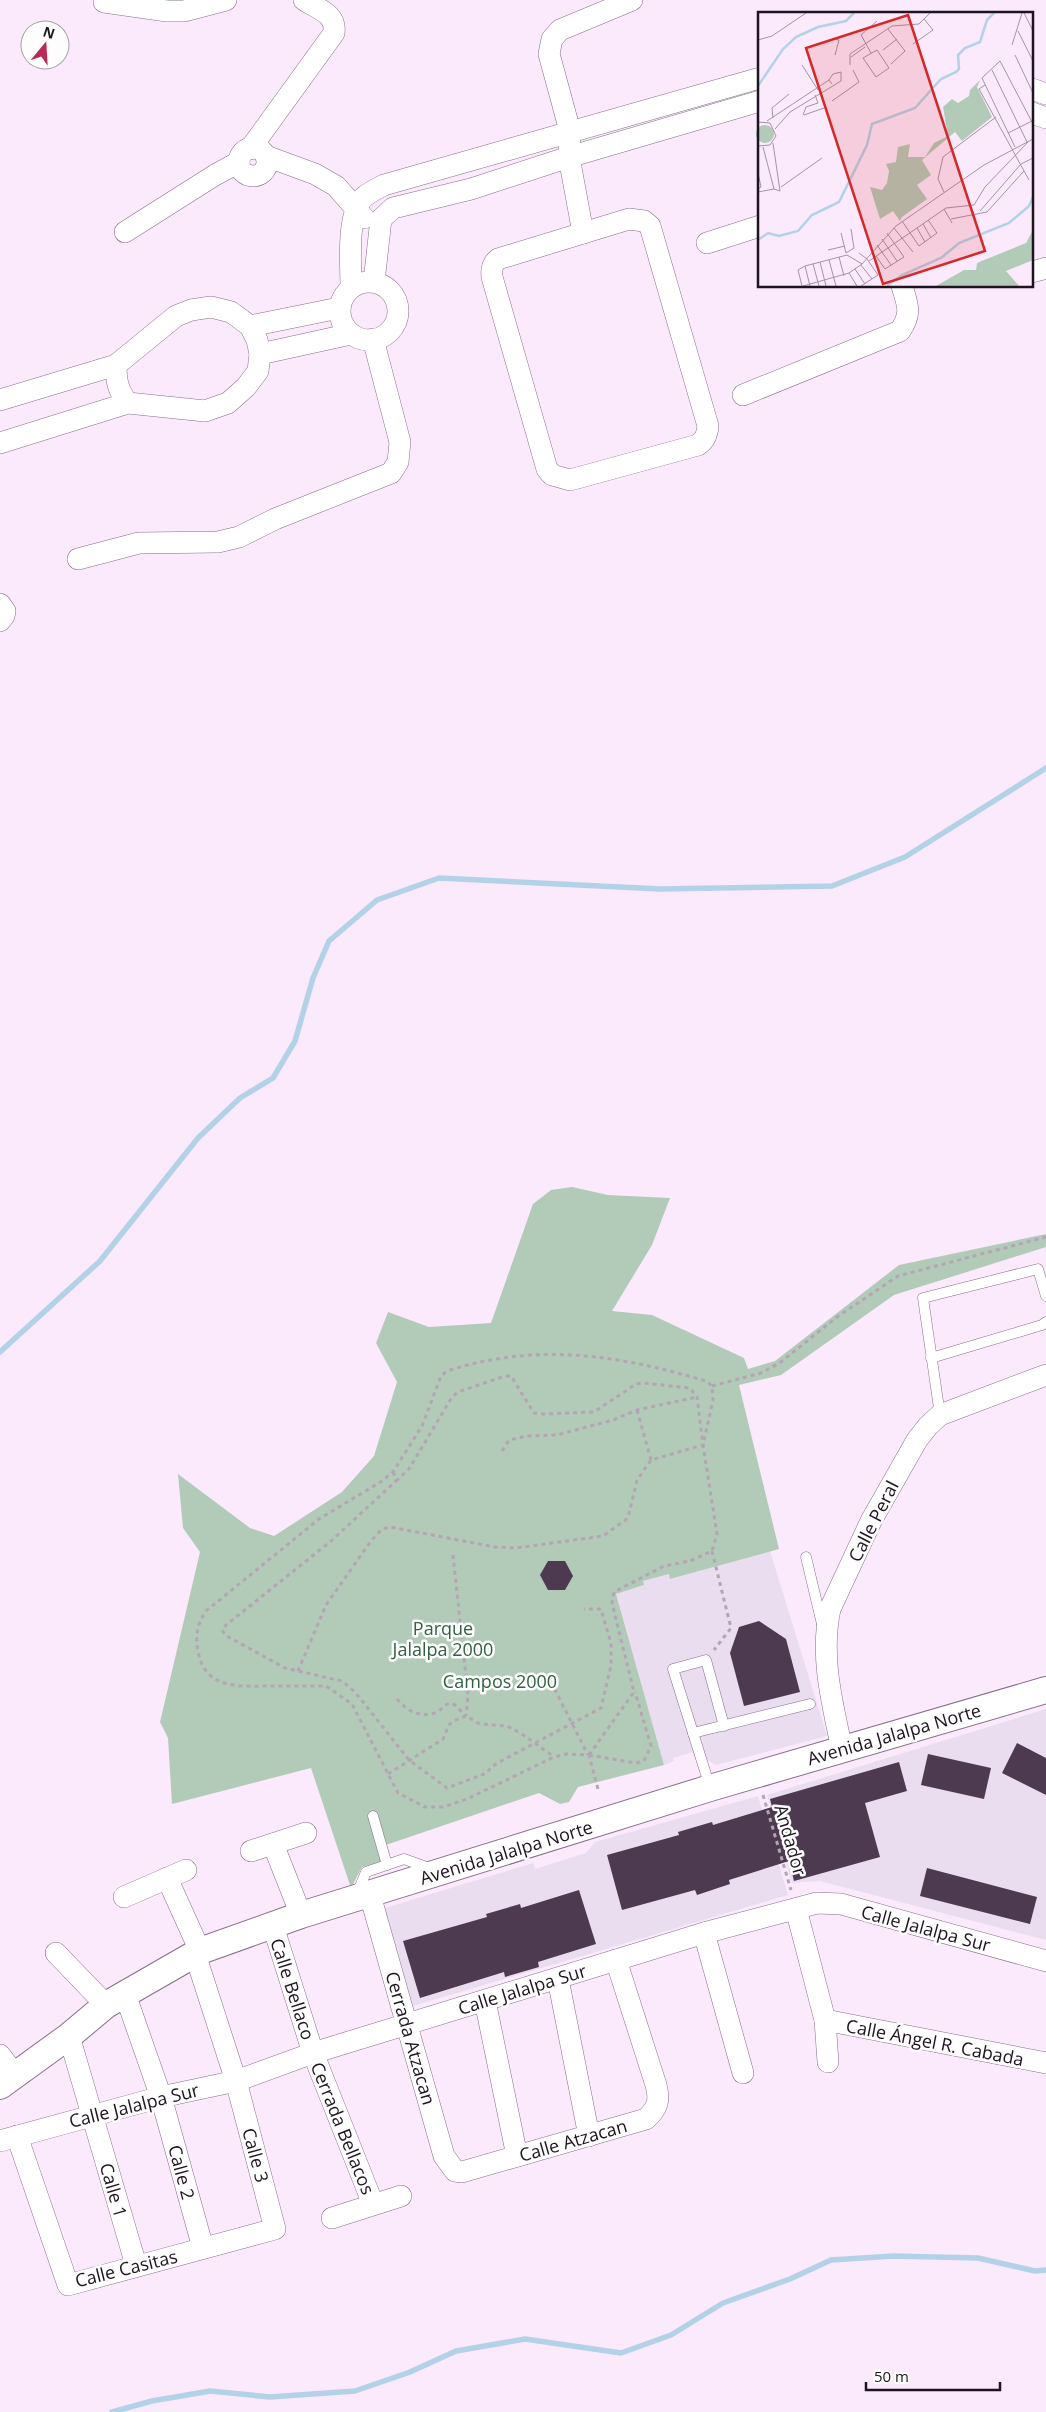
<svg xmlns="http://www.w3.org/2000/svg" width="1046" height="2412" font-family="'Open Sans',sans-serif">
	<style>
		.education { fill: #eaddf0 }
		.green { fill: #b1cbb8 }
		.lines { fill: none; stroke-linecap: round; stroke-linejoin: round }
		.stream { stroke: #b3d2e7; stroke-width: 5.5 }
		.building { fill: #4e3a50 }
		.service-casing { stroke: #876e89; stroke-width: 11 }
		.minor-casing { stroke: #876e89; stroke-width: 22 }
		.tertiary-casing { stroke: #876e89; stroke-width: 28 }
		.path { stroke: #b4a5b5; stroke-width: 3; stroke-dasharray: 4 4; stroke-linecap: butt }
		.service { stroke: #fff; stroke-width: 10 }
		.minor { stroke: #fff; stroke-width: 21 }
		.tertiary { stroke: #fff; stroke-width: 26 }
		.labels { text-anchor: middle; dominant-baseline: central; stroke-width: 5; stroke-linejoin: round; paint-order: stroke }
		.street-label { font-size: 18px; fill: #1e141f; stroke: #fdfdfd }
		.park-label { font-size: 18px; fill: #316142; stroke: #fdfdfd }
		.inset-river { fill: none; stroke: #b3d2e7; stroke-width: 2.5 }
		.inset-road { fill: none; stroke: #a394a4; stroke-width: 1 }
		.view { fill: #d62828; fill-opacity: 0.15; stroke: #d62828; stroke-width: 2.5 }
		.inset-edge { fill: none; stroke: #1e141f; stroke-width: 2.5 }
	</style>
	<rect width="100%" height="100%" fill="#fbeafc"/>
	<g class="education">
		<path d="M 770,1551 L 827,1736 L 716,1765 L 701,1757 L 699,1750 L 673,1758 L 674,1761 L 664,1765 L 616,1594 L 644,1585 L 643,1581 L 669,1574 L 671,1579 Z"/>
		<path d="M 1046,1709 L 1046,1940 L 820,1881 L 792,1883 L 767,1795 Z"/>
		<path d="M 758,1796 L 788,1895 L 413,2006 L 385,1908 L 533,1863 L 535,1869 L 586,1853 L 595,1842 Z"/>
	</g>
	<path class="green" d="M 572,1187 L 608,1195 L 670,1198 L 652,1245 L 612,1311 L 652,1315 L 744,1358 L 748,1369 L 775,1361 L 899,1265 L 1046,1234 L 1046,1247 L 894,1295 L 781,1375 L 739,1385 L 779,1549 L 670,1579 L 669,1574 L 643,1581 L 644,1585 L 616,1594 L 664,1765 L 578,1787 L 569,1802 L 560,1804 L 539,1793 L 377,1848 L 381,1862 L 362,1867 L 351,1888 L 311,1768 L 172,1804 L 168,1738 L 160,1722 L 200,1552 L 183,1528 L 178,1474 L 250,1528 L 274,1536 L 342,1492 L 374,1456 L 397,1382 L 376,1343 L 388,1312 L 429,1327 L 491,1323 L 533,1204 L 551,1190 Z"/>
	<g class="lines">
		<g class="stream">
			<path d="M 0,1352 L 100,1261 L 198,1138 L 240,1098 L 273,1078 L 295,1041 L 313,978 L 329,941 L 377,900 L 439,878 L 660,889 L 832,886 L 905,857 L 1046,768"/>
			<path d="M 112,2412 L 152,2401 L 210,2391 L 270,2397 L 355,2391 L 410,2372 L 456,2351 L 525,2339 L 621,2353 L 671,2335 L 723,2303 L 790,2279 L 831,2260 L 893,2256 L 978,2258 L 1035,2271 L 1046,2270"/>
		</g>
	</g>
	<g class="building">
		<path d="M 548,1561 L 565,1561 L 573,1576 L 565,1590 L 548,1590 L 540,1575 Z"/>
		<path d="M 759,1621 L 786,1639 L 800,1692 L 744,1706 L 730,1653 L 739,1627 Z"/>
		<path d="M 1017,1743 L 1046,1758 L 1046,1795 L 1002,1773 Z"/>
		<path d="M 928,1754 L 991,1768 L 984,1799 L 921,1785 Z"/>
		<path d="M 899,1762 L 907,1791 L 865,1803 L 880,1857 L 794,1881 L 789,1861 L 729,1880 L 730,1884 L 697,1895 L 695,1890 L 622,1910 L 607,1855 L 679,1835 L 678,1832 L 712,1822 L 713,1825 L 772,1807 L 770,1799 Z"/>
		<path d="M 927,1868 L 1037,1897 L 1030,1924 L 920,1896 Z"/>
		<path d="M 579,1890 L 596,1944 L 538,1962 L 539,1967 L 505,1977 L 504,1972 L 420,1998 L 403,1941 L 487,1917 L 486,1914 L 520,1904 L 521,1908 Z"/>
	</g>
	<g class="lines">
		<g class="service-casing">
			<g id="service">
				<path d="M 931,1358 L 1042,1325 L 1046,1322"/>
				<path d="M 940,1415 L 923,1298 L 1038,1269 L 1046,1296"/>
				<path d="M 806,1557 L 822,1624"/>
				<path d="M 693,1733 L 810,1704"/>
				<path d="M 710,1787 L 673,1669 L 706,1660 L 724,1726"/>
				<path d="M 373,1816 L 387,1865"/>
				<path d="M 357,1894 L 366,1872 L 404,1859 L 432,1869"/>
			</g>
		</g>
		<g class="minor-casing">
			<g id="minor">
				<path d="M 104,2 L 167,11 L 184,11 L 226,0"/>
				<path d="M 1032,89 L 1046,94"/>
				<path d="M 1032,113 L 1046,118"/>
				<circle cx="253" cy="162" r="14"/>
				<path d="M 250,149 L 334,33 C 337,14 318,9 304,0"/>
				<path d="M 266,156 L 315,174 L 336,186 L 364,218"/>
				<path d="M 629,219 L 644,221 L 650,226 L 708,426 C 707,435 705,440 698,445 L 570,480 L 552,475 L 547,469 L 492,277 C 491,269 492,264 498,259 Z"/>
				<path d="M 125,232 L 215,175 L 239,162"/>
				<path d="M 583,233 L 569,157 L 570,131 L 549,54 L 552,39 L 560,30 L 632,0"/>
				<path d="M 707,243 L 760,226"/>
				<path d="M 1032,272 L 1046,268"/>
				<path d="M 374,282 L 381,219 L 393,208 L 471,189 L 569,157 L 760,101"/>
				<circle cx="369" cy="311" r="29"/>
				<path d="M 351,287 C 351,264 346,214 364,197 C 370,192 378,188 384,185 L 760,78"/>
				<path d="M 250,326 L 339,308"/>
				<path d="M 260,354 L 351,334"/>
				<path d="M 743,395 L 900,331 C 912,313 908,306 902,286"/>
				<path d="M 0,400 L 116,365"/>
				<path d="M 0,443 L 128,403 L 205,411 L 228,403 L 246,387 L 258,371 L 260,354 L 257,340 L 250,326 L 231,312 L 211,307 L 191,310 L 176,316 L 116,365 C 116,381 118,391 128,403"/>
				<path d="M 78,559 L 139,543 L 218,542 L 239,537 L 275,519 L 391,473 L 398,462 L 400,442 L 373,339"/>
				<path d="M 0,604 L 5,611 L 4,616 L 0,621"/>
				<path d="M 842,1749 C 832,1702 820,1657 830,1609 L 871,1521 L 917,1440 L 928,1426 L 940,1415 L 1046,1375"/>
				<path d="M 273,1844 L 301,1915"/>
				<path d="M 251,1851 L 306,1833"/>
				<path d="M 167,1878 L 200,1951"/>
				<path d="M 370,1895 L 444,2156 L 455,2171 L 462,2172 L 646,2119 C 658,2108 660,2100 656,2085 L 616,1960"/>
				<path d="M 124,1897 L 186,1870"/>
				<path d="M 796,1909 L 825,2020 L 828,2062"/>
				<path d="M 273,1926 L 313,2053 L 373,2204"/>
				<path d="M 704,1933 L 743,2073"/>
				<path d="M 56,1953 L 106,2005"/>
				<path d="M 558,1979 L 589,2136"/>
				<path d="M 125,1994 L 161,2097 L 203,2248"/>
				<path d="M 485,2001 L 517,2156"/>
				<path d="M 825,2020 L 1046,2063"/>
				<path d="M 69,2036 L 136,2265"/>
				<path d="M 0,2055 L 15,2075"/>
				<path d="M 17,2136 L 68,2285 L 275,2229 L 236,2081 L 195,1954"/>
				<path d="M 0,2141 L 161,2097 L 236,2081 L 313,2053 L 704,1933 L 817,1903 L 841,1904 L 1046,1961"/>
				<path d="M 332,2218 L 401,2196"/>
			</g>
		</g>
		<g class="tertiary-casing">
			<path id="tertiary" d="M 0,2086 L 69,2036 L 106,2005 L 200,1951 L 301,1915 L 710,1788 L 1046,1690"/>
		</g>
		<g class="path">
			<path d="M 712,1386 L 761,1373 L 781,1362 L 837,1317 L 898,1276 L 1046,1237"/>
			<path d="M 637,1410 L 651,1460"/>
			<path d="M 502,1451 L 509,1440 L 527,1436 L 557,1435 L 613,1420 L 637,1410 L 697,1397"/>
			<path d="M 393,1472 L 397,1480 L 331,1541 L 226,1625 L 222,1630 L 225,1635 L 285,1668 L 342,1681 L 355,1692 L 409,1760 L 447,1788 L 487,1773 L 491,1767 L 503,1760 L 601,1708 L 611,1666 L 611,1643 L 601,1609 L 584,1609"/>
			<path d="M 712,1551 L 731,1628 L 714,1650"/>
			<path d="M 453,1555 L 468,1696 L 466,1716"/>
			<path d="M 298,1671 L 326,1605 L 371,1541 L 382,1529 L 390,1527 L 495,1547 L 516,1548 L 603,1536 L 628,1518 L 637,1480 L 651,1460 L 703,1445 L 697,1397 L 690,1388 L 643,1383 L 636,1384 L 594,1412 L 544,1414 L 534,1413 L 511,1376 L 505,1376 L 458,1392 L 452,1397 L 409,1469 L 397,1480"/>
			<path d="M 551,1682 L 588,1755"/>
			<path d="M 397,1699 C 407,1711 421,1719 437,1712 C 442,1709 444,1705 450,1703 L 455,1705 L 466,1716"/>
			<path d="M 589,1755 L 634,1692 L 612,1603 L 614,1592 L 664,1566 L 690,1561 L 712,1551 L 717,1534 L 703,1445 L 713,1400 L 712,1386 L 706,1381 C 618,1355 537,1342 447,1371 L 441,1376 L 422,1426 L 393,1472 L 382,1481 L 319,1519 L 206,1611 C 197,1625 195,1635 198,1651 C 205,1691 241,1686 272,1686 C 290,1686 308,1686 326,1686 L 352,1704 L 398,1793 L 425,1807 L 443,1807 L 467,1799 L 554,1757 L 567,1754 L 589,1755 L 598,1789"/>
			<path d="M 589,1755 L 636,1763 L 644,1761 L 651,1746 L 635,1692"/>
			<path d="M 388,1774 L 443,1739 L 449,1725 L 453,1721 L 466,1716 L 480,1724 L 507,1726 L 522,1734 L 554,1757"/>
			<path d="M 763,1795 L 791,1890"/>
		</g>
		<use href="#service" class="service"/>
		<use href="#minor" class="minor"/>
		<use href="#tertiary" class="tertiary"/>
	</g>
	<g class="labels">
		<g class="street-label">
			<text transform="translate(873 1521) rotate(-63)">Calle Peral</text>
			<text transform="translate(894 1734) rotate(-16)">Avenida Jalalpa Norte</text>
			<text transform="translate(791 1840) rotate(74)">Andador</text>
			<text transform="translate(506 1852) rotate(-17)">Avenida Jalalpa Norte</text>
			<text transform="translate(926 1928) rotate(15)">Calle Jalalpa Sur</text>
			<text transform="translate(293 1989) rotate(72)">Calle Bellaco</text>
			<text transform="translate(522 1989) rotate(-17)">Calle Jalalpa Sur</text>
			<text transform="translate(411 2038) rotate(74)">Cerrada Atzacan</text>
			<text transform="translate(935 2042) rotate(11)">Calle Ángel R. Cabada</text>
			<text transform="translate(134 2105) rotate(-14)">Calle Jalalpa Sur</text>
			<text transform="translate(343 2128) rotate(68)">Cerrada Bellacos</text>
			<text transform="translate(573 2140) rotate(-16)">Calle Atzacan</text>
			<text transform="translate(256 2155) rotate(75)">Calle 3</text>
			<text transform="translate(182 2172) rotate(75)">Calle 2</text>
			<text transform="translate(114 2190) rotate(74)">Calle 1</text>
			<text transform="translate(126 2268) rotate(-14)">Calle Casitas</text>
		</g>
		<g class="park-label">
			<text x="443" y="1628">Parque<tspan x="443" dy="21">Jalalpa 2000</tspan></text>
			<text x="500" y="1681">Campos 2000</text>
		</g>
	</g>
	<g transform="translate(758 12)">
		<rect width="275" height="275" fill="#fbeafc"/>
		<path d="M 222,68 L 219,75 L 234,105 L 204,129 L 197,120 L 164,148 L 173,163 L 159,173 L 169,187 L 144,205 L 142,209 L 135,199 L 122,207 L 112,175 L 124,178 L 129,171 L 131,159 L 128,152 L 138,150 L 140,135 L 152,132 L 150,145 L 167,145 L 176,131 L 190,124 L 185,95 L 194,87 L 200,91 L 211,84 L 212,78 ZM-2 122a9 9 0 1 1 18 0a9 9 0 1 1-18 0ZM 275,218 L 275,248 L 248,259 L 261,274 L 178,274 L 206,258 L 218,258 L 219,251 L 268,231 Z" fill="#b1cbb8"/>
		<path class="inset-river" d="M 0,74 L 25,37 L 38,25 L 60,15 L 88,9 L 96,1M 0,228 L 10,221 L 21,224 L 40,219 L 54,203 L 81,190 L 109,133 L 114,112 L 157,96 L 183,67 L 198,60 L 201,57 L 200,43 L 207,36 L 222,30 L 229,8 L 236,1M 129,274 L 144,263 L 183,246 L 201,231 L 251,211 L 271,194 L 275,185"/>
		<path class="inset-road" d="M 266,1 L 275,19M 130,17 L 147,39 L 133,52M 260,19 L 275,49M 0,28 L 14,24 L 48,1M 155,32 L 175,18 L 166,7M 59,33 L 75,27 L 81,28 L 77,43M 254,33 L 264,1M 119,38 L 131,56 L 118,65 L 105,46 ZM 125,38 L 139,27M 113,41 L 103,23 L 119,9M 257,43 L 275,81M 93,45 L 107,35M 44,53 L 60,78M 92,53 L 92,42 L 134,14 L 161,12 L 172,1M 234,58 L 269,130M 227,73 L 221,77 L 271,168M 74,89 L 101,70 L 95,58M 45,103 L 48,95 L 60,91 L 57,83M 46,103 L 66,96M 15,106 L 14,96 L 31,82M 9,109 L 71,68M 0,110 L 12,111 L 18,124 L 12,133 L 0,134M 17,117 L 32,100 L 83,69 L 83,60 L 75,62 L 71,68 L 74,72M 250,121 L 274,109M 5,135 L 16,177 L 22,179 L 15,131M 257,135 L 224,66 L 242,49 L 275,112M 0,161 L 3,175 L 0,177M 23,175 L 64,146M 0,180 L 16,177M 186,180 L 180,167 L 185,145 L 238,105M 186,197 L 194,211M 222,199 L 263,152 L 275,146M 193,207 L 229,200 L 266,159M 144,209 L 161,234 L 179,221 L 170,208M 165,212 L 173,226M 136,216 L 155,240M 159,216 L 167,230M 83,221 L 88,241M 124,227 L 139,249M 119,233 L 133,253M 70,238 L 87,234M 88,241 L 96,236 L 93,217M 101,241 L 109,247 L 120,263 L 103,274M 118,244 L 127,257 L 146,245 L 129,221M 81,245 L 86,264M 71,248 L 78,274M 111,249 L 188,196 L 216,193 L 227,175 L 271,129M 62,250 L 68,274M 55,252 L 61,274M 103,253 L 114,267M 47,254 L 52,274M 97,257 L 107,272M 91,261 L 99,274M 44,274 L 40,258 L 47,254 L 89,243 L 104,252M 45,274 L 91,261 L 104,252 L 138,214 L 226,153 L 275,127"/>
		<path class="view" d="M 150,3 L 227,239 L 125,272 L 48,36 Z"/>
		<rect width="275" height="275" class="inset-edge"/>
	</g>
	<g transform="translate(45 45) rotate(18)"><circle r="24" fill="#fdfdfd" stroke="#a4a0a4"/>
	<path d="M0-4L9 19L0 12L-9 19Z" fill="#b92953"/>
	<text y="-8" font-size="14" font-weight="bold" text-anchor="middle" fill="#1e141f">N</text>
	</g>
	<path d="M866 2382v8h134v-8" fill="none" stroke="#1e141f" stroke-width="2.5"/>
	<text x="874" y="2382" font-size="15" fill="#1e141f" stroke="#fdfdfd" stroke-width="4" paint-order="stroke">50 m</text>
</svg>
